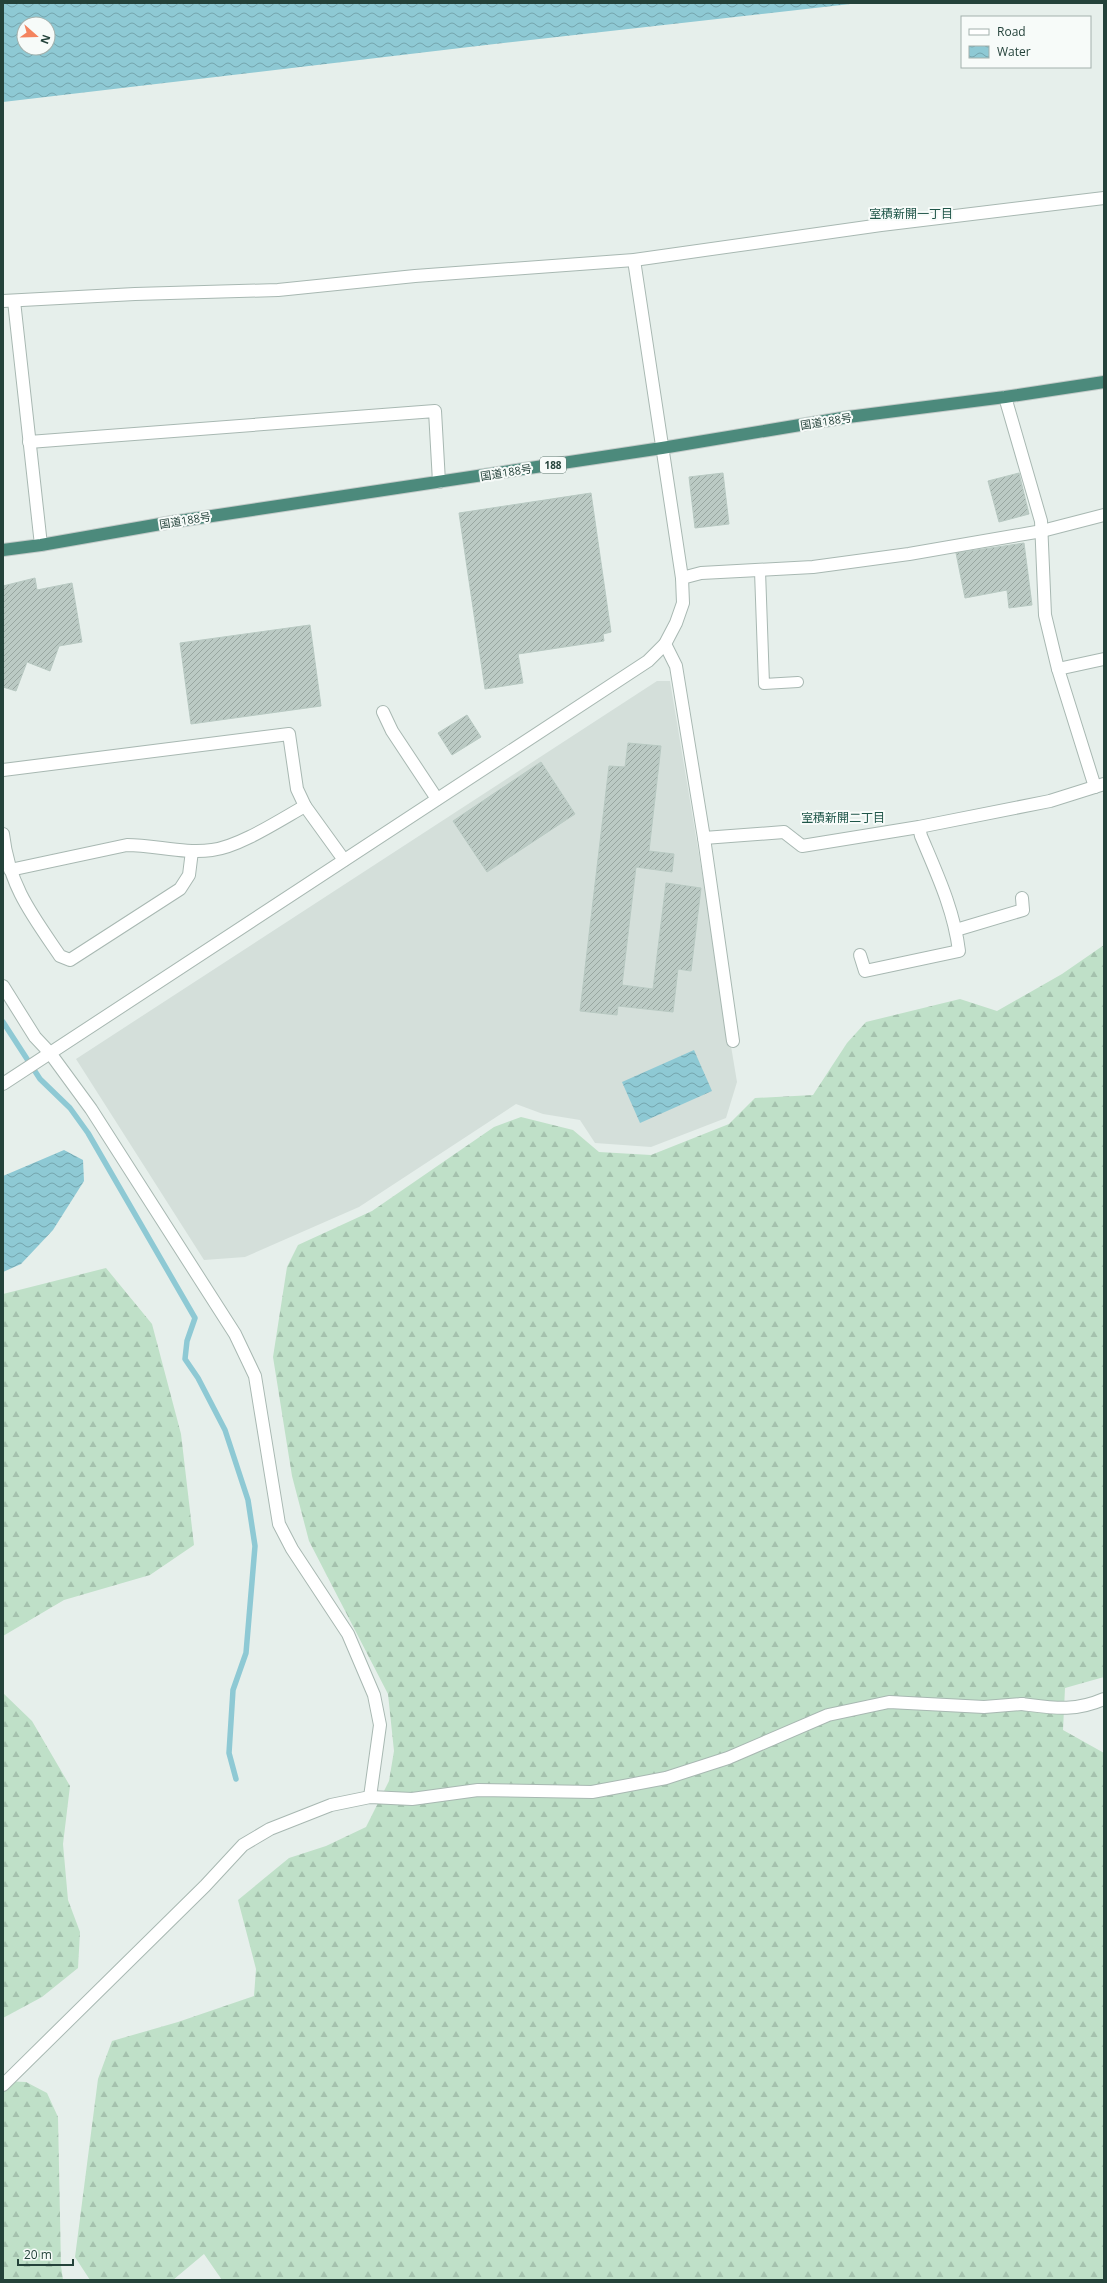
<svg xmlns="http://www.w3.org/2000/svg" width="1107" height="2283" font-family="'Open Sans','Noto Sans JP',sans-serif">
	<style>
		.built { fill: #d4dfda }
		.forest { fill: url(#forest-firs) }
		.water { fill: url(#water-waves); fill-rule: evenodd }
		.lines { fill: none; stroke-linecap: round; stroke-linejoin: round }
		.stream { stroke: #8ec9d4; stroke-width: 5.5 }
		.building { fill: url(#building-hatch); stroke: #b8c9c2 }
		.service-casing { stroke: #a8b8b2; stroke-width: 12 }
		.minor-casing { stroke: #a8b8b2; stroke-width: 14 }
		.tertiary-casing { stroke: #a8b8b2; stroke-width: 14 }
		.trunk-casing { stroke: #c2cac8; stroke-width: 14 }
		.service { stroke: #fff; stroke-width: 10 }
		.minor { stroke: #fff; stroke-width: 12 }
		.tertiary { stroke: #fff; stroke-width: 12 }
		.trunk { stroke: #4c8a7c; stroke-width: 12 }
		.labels { text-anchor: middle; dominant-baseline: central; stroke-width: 4; stroke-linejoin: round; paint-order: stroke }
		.shield { fill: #f7fbf9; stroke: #637a73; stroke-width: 1 }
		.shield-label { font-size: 10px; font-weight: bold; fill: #24423a }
		.street-label { font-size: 11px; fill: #24423a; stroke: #f7fbf9 }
		.neighbourhood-label { font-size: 12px; fill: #1f5548; stroke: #f7fbf9 }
	</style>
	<defs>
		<pattern id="forest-firs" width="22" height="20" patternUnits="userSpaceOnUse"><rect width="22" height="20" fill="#bfe0c8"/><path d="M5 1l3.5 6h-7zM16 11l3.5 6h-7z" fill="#a4c1ad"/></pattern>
		<pattern id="water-waves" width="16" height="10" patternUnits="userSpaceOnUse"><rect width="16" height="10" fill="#8ec9d4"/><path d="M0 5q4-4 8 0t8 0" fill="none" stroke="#74a5ad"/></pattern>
		<pattern id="building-hatch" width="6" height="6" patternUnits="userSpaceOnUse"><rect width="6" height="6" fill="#bbcac4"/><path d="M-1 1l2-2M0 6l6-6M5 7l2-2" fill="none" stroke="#98a6a0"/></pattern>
	</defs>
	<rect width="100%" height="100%" fill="#e6efeb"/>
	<path class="built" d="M 657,681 L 670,681 L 737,1082 L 726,1118 L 651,1147 L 595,1143 L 580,1120 L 543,1114 L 516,1104 L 359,1207 L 245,1257 L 204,1260 L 76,1059 Z"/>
	<g class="forest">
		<path d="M 1104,945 L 1104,1677 L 1065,1688 L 1063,1730 L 1104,1753 L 1104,2280 L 222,2280 L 204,2254 L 173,2280 L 90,2280 L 75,2257 L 98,2079 L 112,2041 L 178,2022 L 254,1996 L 256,1969 L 238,1900 L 289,1858 L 326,1846 L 366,1827 L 389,1781 L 394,1751 L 388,1694 L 309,1541 L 292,1476 L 273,1357 L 287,1267 L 298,1245 L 372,1211 L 494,1127 L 521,1117 L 573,1130 L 599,1152 L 651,1155 L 729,1124 L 755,1098 L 813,1095 L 847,1043 L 866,1022 L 960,999 L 997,1011 L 1062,974 Z"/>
		<path d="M 106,1268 L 152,1324 L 181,1434 L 194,1545 L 150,1575 L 64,1600 L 3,1636 L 3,1294 Z"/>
		<path d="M 3,1693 L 32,1721 L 70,1786 L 63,1844 L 68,1900 L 80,1932 L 78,1968 L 42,1997 L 3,2018 Z"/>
		<path d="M 3,2081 L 26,2082 L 47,2093 L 58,2117 L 61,2266 L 63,2280 L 3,2280 Z"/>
	</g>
	<g class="water">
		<path d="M 3,3 L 859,3 L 486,45 L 3,102 ZM 24,24 L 48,24 L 48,48 L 24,48 Z"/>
		<path d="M 694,1050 L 712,1091 L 640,1123 L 622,1082 Z"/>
		<path d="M 64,1150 L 83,1160 L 84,1181 L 53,1230 L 21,1264 L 3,1272 L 3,1176 Z"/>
	</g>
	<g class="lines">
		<path class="stream" d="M 3,1022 L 40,1079 L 70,1108 L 88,1133 L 195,1318 L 187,1341 L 185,1359 L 198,1378 L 225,1430 L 248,1500 L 255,1546 L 246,1653 L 233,1690 L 229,1753 L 236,1779"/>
	</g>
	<g class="building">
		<path d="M 723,473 L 729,524 L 695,528 L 689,477 Z"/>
		<path d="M 1019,473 L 1029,514 L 999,522 L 988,481 Z"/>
		<path d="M 591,493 L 611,632 L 603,634 L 604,641 L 518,654 L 523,683 L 485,689 L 459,513 Z"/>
		<path d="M 1024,543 L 1032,605 L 1009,608 L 1007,590 L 965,598 L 956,553 Z"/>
		<path d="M 35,578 L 37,590 L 72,583 L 82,642 L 59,646 L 50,671 L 27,662 L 16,691 L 3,687 L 3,586 Z"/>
		<path d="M 310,625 L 321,706 L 191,724 L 180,643 Z"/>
		<path d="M 467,715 L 481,737 L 452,755 L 438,733 Z"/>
		<path d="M 628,743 L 661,746 L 649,851 L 674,854 L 672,872 L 636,867 L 622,985 L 653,989 L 666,883 L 701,888 L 691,971 L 678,969 L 673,1012 L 618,1006 L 617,1015 L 580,1011 L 609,766 L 625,767 Z"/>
		<path d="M 541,762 L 575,814 L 487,872 L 453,821 Z"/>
	</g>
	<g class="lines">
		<g class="service-casing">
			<path id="service" d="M 760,571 L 764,684 L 798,682"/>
		</g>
		<g class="minor-casing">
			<g id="minor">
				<path d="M 3,301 L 135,294 L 278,290 L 415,276 L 634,260 L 881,225 L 1104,198"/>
				<path d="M 14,301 L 41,545"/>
				<path d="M 1005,397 L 1041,521 L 1045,615 L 1058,669 L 1095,787"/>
				<path d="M 29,442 L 435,411 L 439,482"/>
				<path d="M 682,578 L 701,573 L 813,567 L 909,554 L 1042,531 L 1104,515"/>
				<path d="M 665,644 L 676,666 L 704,838 L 733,1041"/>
				<path d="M 1058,669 L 1104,659"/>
				<path d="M 383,712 L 392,731 L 437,799"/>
				<path d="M 3,770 L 289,734 L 297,789 L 305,806 L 344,860"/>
				<path d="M 3,834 C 9,886 32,915 60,956 L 70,960 L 180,889 L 189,875 L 192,851"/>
				<path d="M 704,838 L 784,832 L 802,846 L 919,827 L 1050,801 L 1104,784"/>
				<path d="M 10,870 L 127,845 C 155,845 184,854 212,850 C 239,847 280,820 305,806"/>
				<path d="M 956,930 L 1023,910 L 1022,898"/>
				<path d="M 860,955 L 865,971 L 959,951 C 954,910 937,874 921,836 L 919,827"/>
				<path d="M 50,1053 L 91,1109 L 235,1334 L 255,1376 L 279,1524 L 292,1549 L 348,1634 L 374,1695 L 380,1725 L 370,1797"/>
				<path d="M 3,2085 L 205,1886 L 243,1845 L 270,1829 L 331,1805 L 370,1797 L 412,1799 L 478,1790 L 592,1792 L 666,1778 L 728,1758 L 828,1715 L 889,1702 L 984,1707 L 1022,1704"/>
			</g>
		</g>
		<g class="tertiary-casing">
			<g id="tertiary">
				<path d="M 3,986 L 35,1037 L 50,1053"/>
				<path d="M 3,1084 L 648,661 L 665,644 L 676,623 L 683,603 L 682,578 L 634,260"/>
				<path d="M 1022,1704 C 1054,1708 1074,1712 1104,1699"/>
			</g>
		</g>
		<g class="trunk-casing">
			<path id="trunk" d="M 3,550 L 41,545 L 172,522 L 662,448 L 848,417 L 1005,397 L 1104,382"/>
		</g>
		<use href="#service" class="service"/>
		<use href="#minor" class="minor"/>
		<use href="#tertiary" class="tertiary"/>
		<use href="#trunk" class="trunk"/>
	</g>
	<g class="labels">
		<rect class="shield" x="540" y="457" width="26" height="16" rx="3"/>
		<g class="shield-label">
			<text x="553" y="465">188</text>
		</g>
		<g class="street-label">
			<text transform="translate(826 421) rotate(-9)">国道188号</text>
			<text transform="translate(506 472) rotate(-9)">国道188号</text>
			<text transform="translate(185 520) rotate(-9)">国道188号</text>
		</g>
		<g class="neighbourhood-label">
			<text x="911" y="213">室積新開一丁目</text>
			<text x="843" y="817">室積新開二丁目</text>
		</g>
	</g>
	<rect width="1107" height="2283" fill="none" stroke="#24423a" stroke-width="8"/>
	<rect x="961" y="16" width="130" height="52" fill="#f7fbf9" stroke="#a3b1ad"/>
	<rect x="969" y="29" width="20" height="6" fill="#ffffff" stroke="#a3b1ad"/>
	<text x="997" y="36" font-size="12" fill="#24423a">Road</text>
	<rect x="969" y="46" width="20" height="12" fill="url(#water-waves)" stroke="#a3b1ad"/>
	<text x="997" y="56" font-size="12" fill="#24423a">Water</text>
	<g transform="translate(36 36) rotate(110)"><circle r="19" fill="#f7fbf9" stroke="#a3b1ad"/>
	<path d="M0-3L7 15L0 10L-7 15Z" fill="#f4845f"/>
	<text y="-6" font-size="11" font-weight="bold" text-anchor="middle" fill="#24423a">N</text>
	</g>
	<path d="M18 2259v6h55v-6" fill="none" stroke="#24423a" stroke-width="2"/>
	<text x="24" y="2259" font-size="12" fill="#24423a" stroke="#f7fbf9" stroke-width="3" paint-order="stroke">20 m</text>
</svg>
